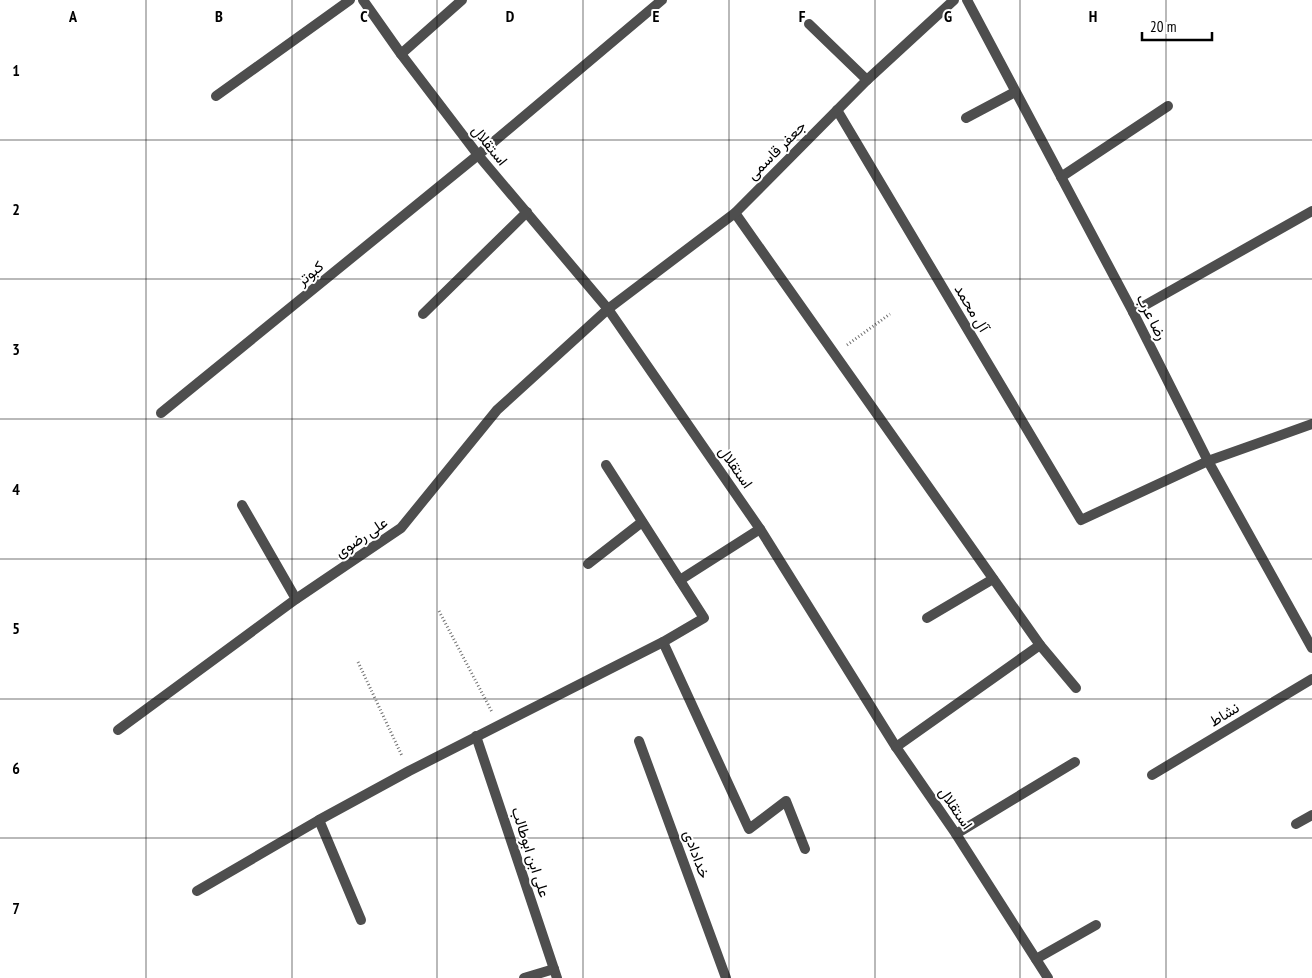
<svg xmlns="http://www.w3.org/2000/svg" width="1312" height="978" font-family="'PT Sans Narrow',Vazirmatn,sans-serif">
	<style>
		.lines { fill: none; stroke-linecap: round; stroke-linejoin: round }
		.path { stroke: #707070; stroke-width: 3; stroke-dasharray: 1 2.5; stroke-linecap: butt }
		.minor { stroke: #4e4e4e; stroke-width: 10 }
		.tertiary { stroke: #4e4e4e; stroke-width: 10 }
		.grid { fill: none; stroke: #000; stroke-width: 1; stroke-opacity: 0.55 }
		.labels { text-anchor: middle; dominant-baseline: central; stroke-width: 4; stroke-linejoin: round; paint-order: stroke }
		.street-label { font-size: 15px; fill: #000; stroke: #fff }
		.grid-label { font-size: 16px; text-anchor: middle; font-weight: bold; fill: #000; stroke: #fff; stroke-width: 4; stroke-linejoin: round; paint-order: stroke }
	</style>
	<rect width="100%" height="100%" fill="#fff"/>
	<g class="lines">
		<g class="path">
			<path d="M 847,345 L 890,314"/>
			<path d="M 439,611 L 492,712"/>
			<path d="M 358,662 L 402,756"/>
		</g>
		<g class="minor">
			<path d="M 363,0 L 401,54 L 478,155 L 608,309 L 760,529 L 896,747 L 956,834 L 1048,978"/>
			<path d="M 967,0 L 1133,312 L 1208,461 L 1312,648"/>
			<path d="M 809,24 L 867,80"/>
			<path d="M 401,54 L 462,0"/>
			<path d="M 216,96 L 350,0"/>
			<path d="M 837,110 L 1081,520 L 1208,461 L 1312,424"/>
			<path d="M 966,118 L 1015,92"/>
			<path d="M 1061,177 L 1168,106"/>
			<path d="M 735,213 L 1040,645 L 1076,688"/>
			<path d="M 1133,312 L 1312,211"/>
			<path d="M 423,314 L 527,212"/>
			<path d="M 161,413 L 478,155 L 662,0"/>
			<path d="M 242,505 L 296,599"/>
			<path d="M 588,564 L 642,522"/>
			<path d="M 680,580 L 760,529"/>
			<path d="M 927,618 L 993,579"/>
			<path d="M 663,642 L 749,829 L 786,801 L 805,849"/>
			<path d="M 118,730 L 296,599 L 401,528 L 497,410 L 608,309 L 735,213 L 867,80 L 954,0"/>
			<path d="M 476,736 L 557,978"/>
			<path d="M 639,741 L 726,978"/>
			<path d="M 896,747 L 1040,645"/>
			<path d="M 1152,775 L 1312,679"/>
			<path d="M 319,820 L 361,920"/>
			<path d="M 1296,824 L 1312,815"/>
			<path d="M 956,834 L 1075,762"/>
			<path d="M 197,891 L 319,820 L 409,771 L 663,642 L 704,618 L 606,465"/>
			<path d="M 524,978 L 554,969"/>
		</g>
		<path class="tertiary" d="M 1036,959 L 1096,925"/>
	</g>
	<path class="grid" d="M 146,0 L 146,978M 292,0 L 292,978M 437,0 L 437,978M 583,0 L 583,978M 729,0 L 729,978M 875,0 L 875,978M 1020,0 L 1020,978M 1166,0 L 1166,978M 0,140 L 1312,140M 0,279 L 1312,279M 0,419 L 1312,419M 0,559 L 1312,559M 0,699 L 1312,699M 0,838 L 1312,838"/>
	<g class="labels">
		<g class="street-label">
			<text transform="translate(490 145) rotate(51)">استقلال</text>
			<text transform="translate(776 150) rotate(-45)">جعفر قاسمی</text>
			<text transform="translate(310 273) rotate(-39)">کبوتر</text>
			<text transform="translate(972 308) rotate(59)">آل محمد</text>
			<text transform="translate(1152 317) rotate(63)">رضا عرب</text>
			<text transform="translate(736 467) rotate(55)">استقلال</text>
			<text transform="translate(361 537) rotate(-34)">علی رضوی</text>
			<text transform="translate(1224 714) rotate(-31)">نشاط</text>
			<text transform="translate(956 808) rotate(56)">استقلال</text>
			<text transform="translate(531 852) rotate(72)">علی ابن ابوطالب</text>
			<text transform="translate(697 854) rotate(70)">خدادادی</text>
		</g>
	</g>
	<g class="grid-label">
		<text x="73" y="22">A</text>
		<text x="219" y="22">B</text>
		<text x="364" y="22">C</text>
		<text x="510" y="22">D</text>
		<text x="656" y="22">E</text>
		<text x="802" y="22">F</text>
		<text x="948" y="22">G</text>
		<text x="1093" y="22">H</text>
		<text x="16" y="76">1</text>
		<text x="16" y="215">2</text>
		<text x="16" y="355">3</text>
		<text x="16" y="495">4</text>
		<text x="16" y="634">5</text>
		<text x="16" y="774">6</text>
		<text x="16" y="914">7</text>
	</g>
	<path d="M1142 32v8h70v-8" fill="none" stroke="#000000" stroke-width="2.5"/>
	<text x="1150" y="32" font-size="15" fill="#000000" stroke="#ffffff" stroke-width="4" paint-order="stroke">20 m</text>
</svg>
